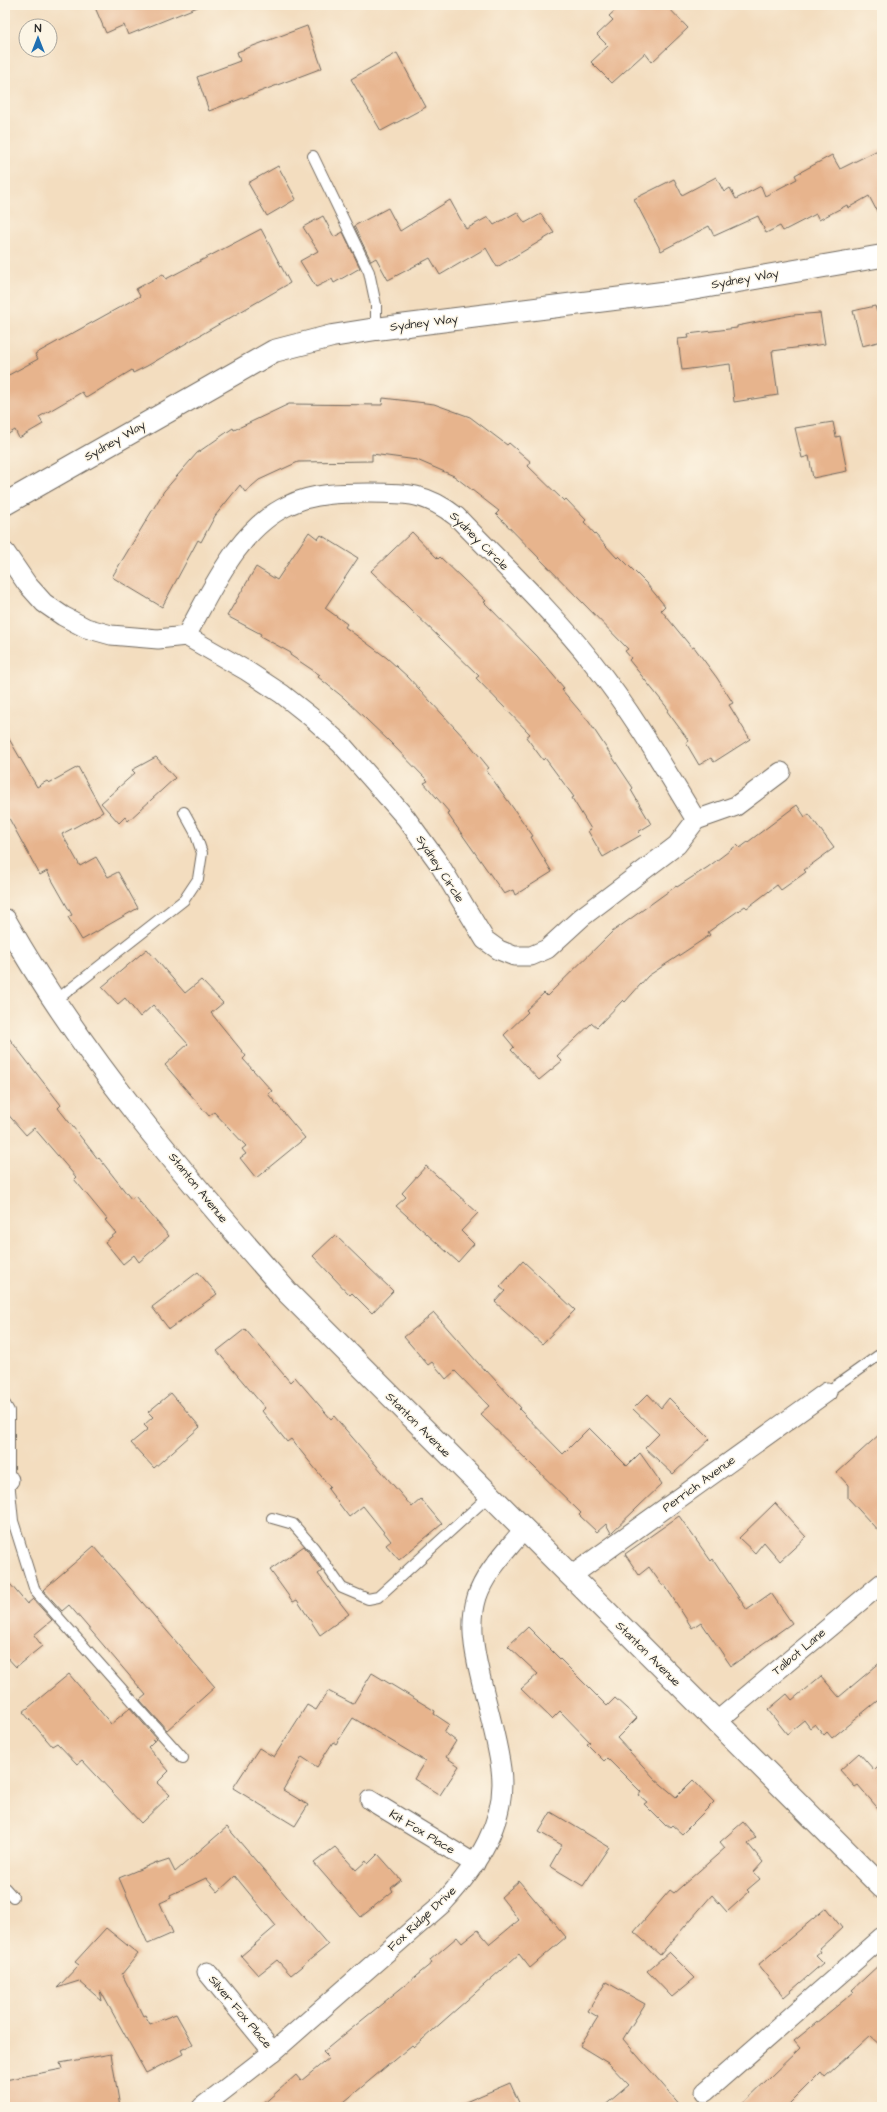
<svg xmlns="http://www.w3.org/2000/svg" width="887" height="2112" font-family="'Architects Daughter',sans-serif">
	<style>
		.building { fill: #e7b48d }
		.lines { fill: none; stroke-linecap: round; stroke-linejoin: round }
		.lane-casing { stroke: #71695f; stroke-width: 12 }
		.street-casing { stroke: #71695f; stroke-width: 21 }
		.secondary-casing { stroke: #71695f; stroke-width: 24 }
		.lane { stroke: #fff; stroke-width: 10 }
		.street { stroke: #fff; stroke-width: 19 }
		.secondary { stroke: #fff; stroke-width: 22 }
		.labels { text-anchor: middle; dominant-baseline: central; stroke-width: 3; stroke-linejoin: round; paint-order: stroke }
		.street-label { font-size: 12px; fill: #2b2b2b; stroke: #fcf5e5 }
	</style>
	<rect width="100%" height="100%" fill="#fcf5e5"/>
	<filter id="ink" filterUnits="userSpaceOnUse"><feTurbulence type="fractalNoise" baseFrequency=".025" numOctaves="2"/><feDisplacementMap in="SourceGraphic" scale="8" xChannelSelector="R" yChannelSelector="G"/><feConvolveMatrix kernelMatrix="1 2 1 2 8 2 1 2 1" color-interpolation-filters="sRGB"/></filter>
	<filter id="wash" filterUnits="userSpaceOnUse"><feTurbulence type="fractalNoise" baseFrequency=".012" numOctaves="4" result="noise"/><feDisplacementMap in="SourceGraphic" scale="16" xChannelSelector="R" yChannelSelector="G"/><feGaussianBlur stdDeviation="0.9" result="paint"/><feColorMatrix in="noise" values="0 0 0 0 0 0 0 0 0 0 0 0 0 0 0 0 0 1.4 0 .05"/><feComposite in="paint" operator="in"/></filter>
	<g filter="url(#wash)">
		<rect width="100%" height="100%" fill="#f3ddbf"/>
		<g id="blocks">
			<g class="building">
				<path d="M 94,5 L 199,5 L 200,6 L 128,35 L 124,25 L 106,33 Z"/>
				<path d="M 621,5 L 666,5 L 688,28 L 652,62 L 645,53 L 612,83 L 591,62 L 608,46 L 597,35 L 613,20 L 609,16 Z"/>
				<path d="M 307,26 L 322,68 L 209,111 L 197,77 L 240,61 L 237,52 Z"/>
				<path d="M 397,53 L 426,107 L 381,131 L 351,79 Z"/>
				<path d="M 882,148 L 882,221 L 869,196 L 848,208 L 847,205 L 819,220 L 816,214 L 783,231 L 780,226 L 766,233 L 758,216 L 714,236 L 709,226 L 661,251 L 634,199 L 674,179 L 682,195 L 716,177 L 724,192 L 730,188 L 736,199 L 761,186 L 765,196 L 797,179 L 795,175 L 832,155 L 840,169 Z"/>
				<path d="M 278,166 L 296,199 L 267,216 L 248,183 Z"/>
				<path d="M 450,200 L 466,229 L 488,217 L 494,225 L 517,212 L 525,223 L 541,214 L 554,233 L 497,267 L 486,248 L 440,275 L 430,258 L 388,280 L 376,258 L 371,261 L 354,226 L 388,208 L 400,231 Z"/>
				<path d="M 323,216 L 334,237 L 343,232 L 360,268 L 334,283 L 332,279 L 316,287 L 300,261 L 318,251 L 303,227 Z"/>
				<path d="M 261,229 L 290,283 L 147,366 L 133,373 L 132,370 L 86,398 L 82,392 L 39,417 L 43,424 L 19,438 L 15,430 L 5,436 L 5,377 L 38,359 L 35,354 L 140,296 L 136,289 L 163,274 L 166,279 Z"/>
				<path d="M 875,306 L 877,312 L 882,311 L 882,341 L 862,346 L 853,311 Z"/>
				<path d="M 820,313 L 825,344 L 772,351 L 778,395 L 734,402 L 730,364 L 682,370 L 678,339 L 689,338 L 688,334 L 737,328 L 737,326 L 793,315 Z"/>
				<path d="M 383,398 L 434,404 L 470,417 L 507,445 L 509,443 L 531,462 L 528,466 L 564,501 L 566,499 L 586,520 L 584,522 L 617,558 L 619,556 L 646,583 L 665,606 L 661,610 L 692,648 L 694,647 L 717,678 L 733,703 L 729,705 L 750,739 L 714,762 L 711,758 L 699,765 L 686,743 L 689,741 L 667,711 L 669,710 L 629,660 L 631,658 L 625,651 L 628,649 L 496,514 L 499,511 L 454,476 L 417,460 L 372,454 L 372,461 L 298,462 L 259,480 L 245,492 L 240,485 L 215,516 L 201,542 L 198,540 L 162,607 L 112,577 L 164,491 L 197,453 L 233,428 L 234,430 L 289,404 L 382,405 Z"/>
				<path d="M 833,422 L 836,437 L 840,436 L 847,471 L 813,478 L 809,456 L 802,458 L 795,428 Z"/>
				<path d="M 309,532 L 318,539 L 321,535 L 358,558 L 325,608 L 347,624 L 345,627 L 387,658 L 408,677 L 467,741 L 489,768 L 486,770 L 533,836 L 531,837 L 552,872 L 515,895 L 513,890 L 504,894 L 447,813 L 449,812 L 424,783 L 428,781 L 390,742 L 344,698 L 318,677 L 320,675 L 290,655 L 291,653 L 260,636 L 261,634 L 227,616 L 256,567 L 277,580 Z"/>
				<path d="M 412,532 L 438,559 L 440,557 L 486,601 L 484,602 L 537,656 L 564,688 L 562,690 L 589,722 L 633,788 L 631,790 L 651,824 L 638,832 L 641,835 L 603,857 L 588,831 L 591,829 L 572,798 L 574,797 L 545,758 L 543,760 L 526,737 L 530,734 L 476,678 L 479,676 L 371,571 Z"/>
				<path d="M 5,732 L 37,787 L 47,781 L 49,783 L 78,767 L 103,812 L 62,834 L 80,866 L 96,857 L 108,877 L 118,872 L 138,908 L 82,940 L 68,917 L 72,915 L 47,871 L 40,875 L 5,811 Z"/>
				<path d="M 156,757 L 175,778 L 128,821 L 125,817 L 119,823 L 101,803 L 135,773 L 132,770 Z"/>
				<path d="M 797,805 L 805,817 L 809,814 L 834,848 L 804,870 L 806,872 L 781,890 L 777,885 L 747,908 L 745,906 L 708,932 L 710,935 L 648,976 L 625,1002 L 623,1000 L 597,1027 L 592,1023 L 557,1056 L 562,1061 L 539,1080 L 511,1050 L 514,1047 L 504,1035 L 528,1012 L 526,1010 L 544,993 L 547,996 L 612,932 L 676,886 L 677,887 L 708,867 L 737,845 L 740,848 Z"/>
				<path d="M 147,949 L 185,993 L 201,980 L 223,1003 L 211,1013 L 246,1056 L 243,1059 L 272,1091 L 268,1094 L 305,1138 L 256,1178 L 240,1158 L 246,1154 L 242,1149 L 246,1146 L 214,1112 L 209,1116 L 165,1065 L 188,1044 L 153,1005 L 140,1017 L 125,998 L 118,1004 L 102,987 Z"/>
				<path d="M 5,1033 L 61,1105 L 58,1108 L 98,1159 L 99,1158 L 131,1199 L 135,1196 L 169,1236 L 139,1262 L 134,1255 L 123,1264 L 105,1242 L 116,1233 L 105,1220 L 107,1219 L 74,1179 L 76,1177 L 34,1128 L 26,1135 L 5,1111 Z"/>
				<path d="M 426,1166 L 478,1213 L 461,1231 L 474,1244 L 458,1262 L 396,1206 L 406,1197 L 402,1193 Z"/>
				<path d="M 335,1235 L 393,1291 L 372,1313 L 352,1293 L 350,1295 L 313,1256 Z"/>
				<path d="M 523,1261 L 575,1310 L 542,1344 L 495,1302 L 505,1291 L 500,1287 Z"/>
				<path d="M 198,1272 L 217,1294 L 169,1329 L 152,1307 Z"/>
				<path d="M 434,1313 L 485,1371 L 486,1370 L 521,1408 L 519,1409 L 563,1454 L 589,1428 L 627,1466 L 640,1453 L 662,1484 L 611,1533 L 606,1524 L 597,1532 L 579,1515 L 581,1513 L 480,1414 L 489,1406 L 455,1371 L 446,1379 L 432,1362 L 428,1365 L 404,1337 Z"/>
				<path d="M 245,1329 L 290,1382 L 295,1377 L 331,1419 L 334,1416 L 412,1507 L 421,1499 L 442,1524 L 399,1560 L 386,1545 L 391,1541 L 363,1506 L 349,1517 L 328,1489 L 330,1487 L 291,1439 L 287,1442 L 262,1411 L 265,1408 L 217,1351 Z"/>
				<path d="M 171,1393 L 200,1427 L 154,1468 L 131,1443 L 148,1429 L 144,1425 L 153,1417 L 148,1412 Z"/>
				<path d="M 648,1394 L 661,1408 L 669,1398 L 710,1439 L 673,1474 L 645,1448 L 659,1434 L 633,1409 Z"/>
				<path d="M 882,1432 L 882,1535 L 848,1498 L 848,1485 L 837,1473 Z"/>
				<path d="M 775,1503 L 806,1537 L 780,1561 L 764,1542 L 755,1553 L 739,1538 Z"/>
				<path d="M 679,1516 L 711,1561 L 713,1559 L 747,1610 L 771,1593 L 792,1623 L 731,1666 L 701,1622 L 692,1628 L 664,1584 L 662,1585 L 649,1567 L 639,1575 L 625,1554 Z"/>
				<path d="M 94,1546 L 215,1687 L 167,1730 L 140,1700 L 146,1695 L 69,1605 L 62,1611 L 43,1590 Z"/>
				<path d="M 304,1546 L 322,1571 L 318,1574 L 349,1614 L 320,1635 L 297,1600 L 293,1602 L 270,1570 Z"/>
				<path d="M 5,1578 L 27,1604 L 33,1599 L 52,1620 L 34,1635 L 42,1646 L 16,1667 L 5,1655 Z"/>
				<path d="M 528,1627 L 607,1706 L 615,1698 L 637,1718 L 617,1738 L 655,1779 L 676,1797 L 693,1780 L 714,1802 L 682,1834 L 672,1825 L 670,1827 L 666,1824 L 665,1825 L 644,1804 L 647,1802 L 639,1795 L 641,1792 L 607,1758 L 604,1761 L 587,1744 L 590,1742 L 560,1711 L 552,1719 L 521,1689 L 538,1674 L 508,1646 Z"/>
				<path d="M 882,1661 L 882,1697 L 832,1738 L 827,1732 L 824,1735 L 815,1724 L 810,1728 L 804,1720 L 787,1734 L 768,1710 L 787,1694 L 792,1700 L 821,1676 L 839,1697 Z"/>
				<path d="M 372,1673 L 435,1711 L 434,1714 L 449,1724 L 444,1732 L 456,1741 L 446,1757 L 459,1766 L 440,1795 L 414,1779 L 425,1761 L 353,1718 L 336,1744 L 333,1742 L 317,1767 L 302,1757 L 283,1790 L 308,1805 L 295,1826 L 233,1788 L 259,1748 L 274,1757 L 307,1705 L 316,1710 L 328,1691 L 353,1704 Z"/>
				<path d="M 69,1674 L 111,1724 L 130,1708 L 157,1739 L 155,1741 L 152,1739 L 154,1741 L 148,1747 L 169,1771 L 157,1783 L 170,1795 L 141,1823 L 82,1760 L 77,1764 L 57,1743 L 52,1746 L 23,1712 Z"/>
				<path d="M 859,1753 L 874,1770 L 882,1762 L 882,1813 L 858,1785 L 855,1787 L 840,1770 Z"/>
				<path d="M 551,1812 L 609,1847 L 583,1886 L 550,1866 L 562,1845 L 539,1832 Z"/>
				<path d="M 743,1822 L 756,1837 L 748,1844 L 763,1862 L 754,1872 L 760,1879 L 747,1890 L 749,1892 L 727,1912 L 712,1895 L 660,1955 L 634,1932 L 670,1890 L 674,1893 L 725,1848 L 720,1842 Z"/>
				<path d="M 227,1827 L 328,1945 L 291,1975 L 277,1960 L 258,1975 L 241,1956 L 276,1926 L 235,1876 L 218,1892 L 206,1878 L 170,1895 L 171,1898 L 160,1903 L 173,1933 L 148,1944 L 119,1878 L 157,1862 L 157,1864 L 169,1860 L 175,1872 Z"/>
				<path d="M 335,1847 L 356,1870 L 366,1861 L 368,1864 L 378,1854 L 401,1880 L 391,1888 L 393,1891 L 361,1917 L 314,1863 Z"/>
				<path d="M 519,1881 L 566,1937 L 530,1968 L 519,1954 L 414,2047 L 412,2045 L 338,2107 L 260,2107 L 296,2075 L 301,2081 L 329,2058 L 323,2052 L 432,1963 L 430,1960 L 457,1937 L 462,1943 L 478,1930 L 490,1944 L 519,1920 L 501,1897 Z"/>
				<path d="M 826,1908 L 842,1928 L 819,1949 L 821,1952 L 816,1956 L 823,1963 L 784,1997 L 758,1965 Z"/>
				<path d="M 106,1928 L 138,1954 L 122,1974 L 143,2016 L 145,2015 L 150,2024 L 176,2014 L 193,2044 L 181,2050 L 183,2054 L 146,2073 L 100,1990 L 102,2001 L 79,1981 L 57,1988 L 79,1965 L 75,1962 Z"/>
				<path d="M 669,1952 L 695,1978 L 672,1997 L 647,1971 Z"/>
				<path d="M 882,1962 L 882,2047 L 870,2036 L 825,2077 L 821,2072 L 786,2107 L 739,2107 L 800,2048 L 794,2041 L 854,1992 L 852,1990 Z"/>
				<path d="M 606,1982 L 645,2004 L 623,2039 L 682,2107 L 603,2107 L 629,2085 L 608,2063 L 580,2046 L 598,2017 L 588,2011 Z"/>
				<path d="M 111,2054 L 120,2107 L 5,2107 L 5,2080 L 62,2069 L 60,2063 Z"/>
				<path d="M 510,2083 L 521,2107 L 454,2107 Z"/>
			</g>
		</g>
	</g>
	<g filter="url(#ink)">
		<use href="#blocks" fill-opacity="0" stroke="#71695f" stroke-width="1"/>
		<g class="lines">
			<g class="lane-casing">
				<g id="lane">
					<path d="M 313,156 L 369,272 L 376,305 L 376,329"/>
					<path d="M 55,1001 L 184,900 L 198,879 L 202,853 L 195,832 L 184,812"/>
					<path d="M 827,1392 L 882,1353"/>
					<path d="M 5,1404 L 9,1411 L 9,1480 L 13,1521 L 35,1591 L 183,1758"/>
					<path d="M 272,1518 L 293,1524 L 314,1548 L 342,1588 L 368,1599 L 378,1597 L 489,1496"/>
					<path d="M 5,1888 L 13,1897"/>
				</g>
			</g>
			<g class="street-casing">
				<g id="street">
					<path d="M 5,552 L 27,584 L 44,603 L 63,616 L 86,628 L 111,635 L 158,639 L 186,636 L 247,671 L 282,694 L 311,717 L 341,744 L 406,818 L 438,862 L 485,940 L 499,950 L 514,956 L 531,956 L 547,949 L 582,917 L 677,845 L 696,820 L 736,806 L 781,772"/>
					<path d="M 186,636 C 212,590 238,528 289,505 C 313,493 342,493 369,493 C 407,493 427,493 457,517 C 503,565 552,611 593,663 C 632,712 664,767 696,820"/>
					<path d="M 5,1480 L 9,1480"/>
					<path d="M 571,1576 L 827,1392"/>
					<path d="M 716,1722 L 882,1583"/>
					<path d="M 370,1800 L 475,1864"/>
					<path d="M 207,1972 L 273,2052"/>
					<path d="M 705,2092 L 882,1937"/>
					<path d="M 202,2107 L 273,2052 L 443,1903 C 476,1867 508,1821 501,1769 C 497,1738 487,1706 480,1675 C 474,1650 469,1623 477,1597 C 485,1572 507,1551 523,1530"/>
				</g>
			</g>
			<g class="secondary-casing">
				<g id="secondary">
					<path d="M 5,504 L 274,351 L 332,336 L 376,329 L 686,290 L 882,256"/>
					<path d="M 5,920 C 80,1054 186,1178 288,1293 L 882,1887"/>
				</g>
			</g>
			<use href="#lane" class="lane"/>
			<use href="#street" class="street"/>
			<use href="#secondary" class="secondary"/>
		</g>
	</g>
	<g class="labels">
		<g class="street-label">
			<text transform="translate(745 279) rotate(-10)">Sydney Way</text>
			<text transform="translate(424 323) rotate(-7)">Sydney Way</text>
			<text transform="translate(115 441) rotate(-30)">Sydney Way</text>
			<text transform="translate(479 541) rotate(45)">Sydney Circle</text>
			<text transform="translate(440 869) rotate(57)">Sydney Circle</text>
			<text transform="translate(198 1188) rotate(51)">Stanton Avenue</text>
			<text transform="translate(418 1425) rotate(45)">Stanton Avenue</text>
			<text transform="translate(699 1484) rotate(-36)">Perrich Avenue</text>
			<text transform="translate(799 1652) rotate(-40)">Talbot Lane</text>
			<text transform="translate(648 1654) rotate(45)">Stanton Avenue</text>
			<text transform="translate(422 1832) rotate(31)">Kit Fox Place</text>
			<text transform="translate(422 1919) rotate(-43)">Fox Ridge Drive</text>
			<text transform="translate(240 2012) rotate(50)">Silver Fox Place</text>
		</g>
	</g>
	<rect width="887" height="2112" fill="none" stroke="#fcf5e5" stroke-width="20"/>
	<g transform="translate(38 38)"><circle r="19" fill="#fcf5e5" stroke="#a8a49b"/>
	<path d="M0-3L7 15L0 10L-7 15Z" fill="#1f6fb2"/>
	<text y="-6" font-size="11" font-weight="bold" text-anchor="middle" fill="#2b2b2b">N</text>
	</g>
</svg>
